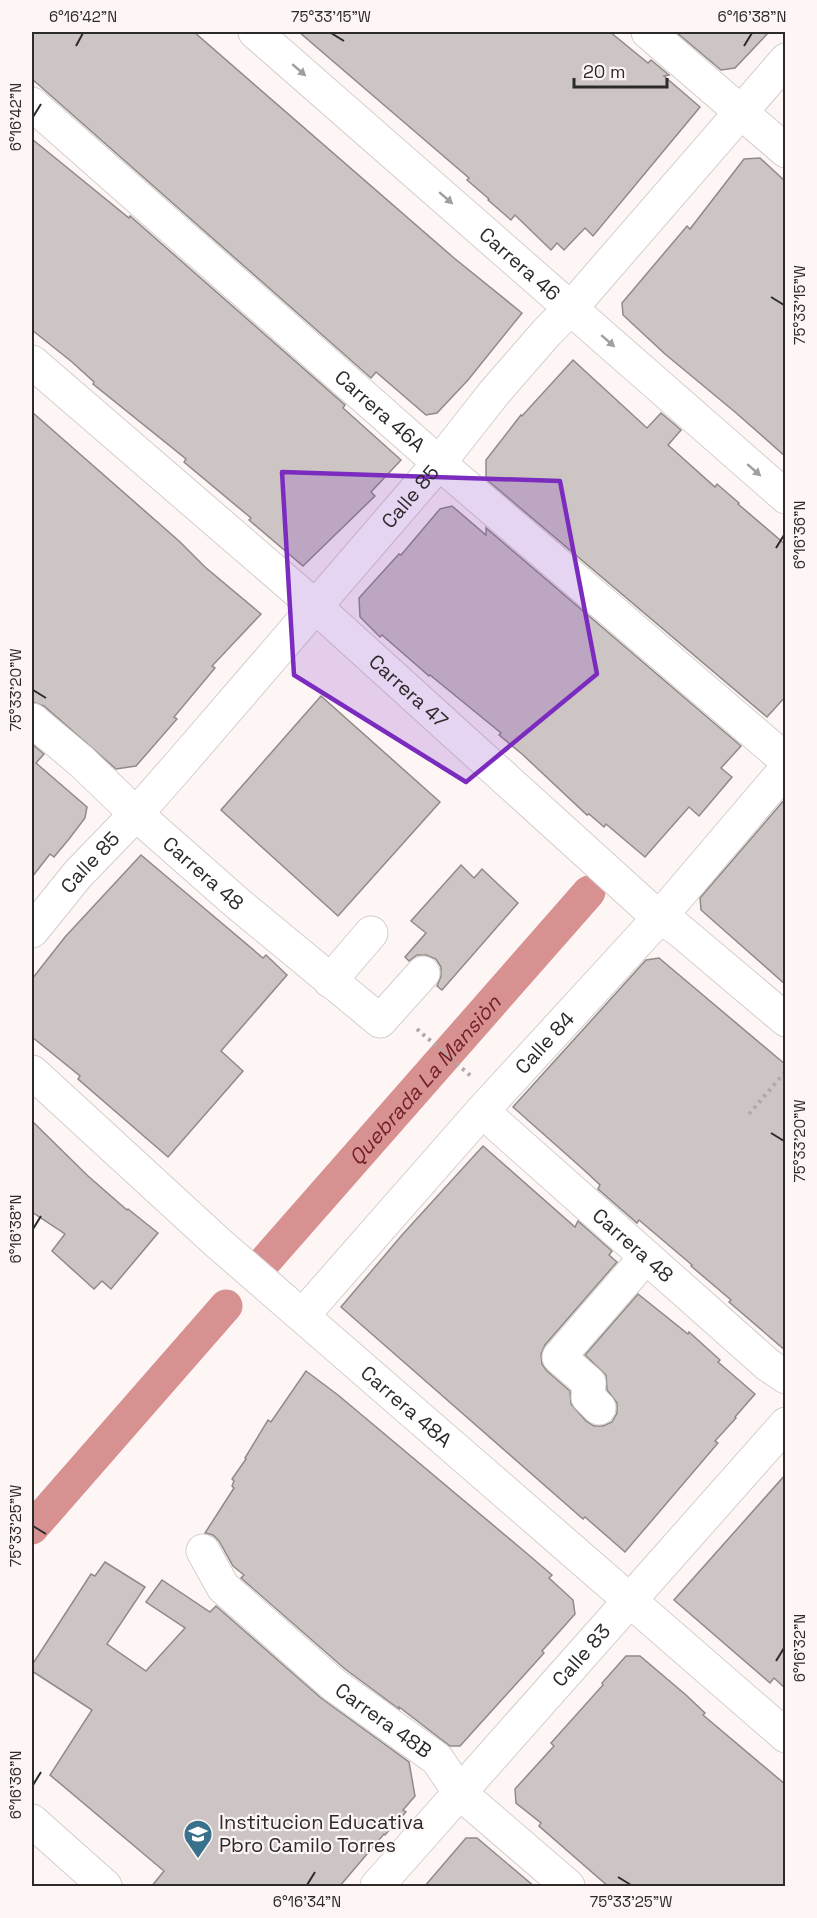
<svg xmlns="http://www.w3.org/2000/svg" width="817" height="1918" font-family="'Space Grotesk',sans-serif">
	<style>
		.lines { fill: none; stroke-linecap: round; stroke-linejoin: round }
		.canal { stroke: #d89191; stroke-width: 33 }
		.building { fill: #ccc5c4; stroke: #908a89; stroke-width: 1.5 }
		.minor-casing { stroke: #d5cece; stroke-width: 35 }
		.path { stroke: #afaaa9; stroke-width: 4; stroke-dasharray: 3 4.5; stroke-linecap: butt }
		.minor { stroke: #fff; stroke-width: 33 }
		.oneway { fill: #a09f9f }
		.marked { fill: #7b2cbf; fill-opacity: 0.2; stroke: #7b2cbf; stroke-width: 4.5; stroke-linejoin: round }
		.ticks { fill: none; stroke: #2d2a2a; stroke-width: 2 }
		.labels { text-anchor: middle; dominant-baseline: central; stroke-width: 4.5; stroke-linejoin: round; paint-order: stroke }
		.street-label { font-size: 20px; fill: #2d2a2a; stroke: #fdf6f5 }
		.poi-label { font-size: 20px; fill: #2d2a2a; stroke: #fdf6f5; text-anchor: start }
		.water-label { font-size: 21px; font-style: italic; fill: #742028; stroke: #fdf6f5 }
		.neatline { fill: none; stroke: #2d2a2a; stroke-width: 2 }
		.ticks-label { font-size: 15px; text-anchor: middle; fill: #2d2a2a }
	</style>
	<rect width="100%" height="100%" fill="#fdf6f5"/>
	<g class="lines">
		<g class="canal">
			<path id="s1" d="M 260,1267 L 589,892"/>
			<path d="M 32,1528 L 226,1306"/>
		</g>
	</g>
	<g class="building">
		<path d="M 32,32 L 194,32 L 454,258 L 522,313 L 468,380 L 437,413 L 426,415 L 376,372 L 371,378 L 32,79 Z"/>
		<path d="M 299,32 L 610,32 L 648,63 L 651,60 L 669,75 L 664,76 L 700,107 L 593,236 L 585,228 L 564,250 L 557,243 L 551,250 L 515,215 L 511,220 L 488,200 L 489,199 L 467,180 L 469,178 Z"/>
		<path d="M 676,32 L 769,32 L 735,68 L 721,70 Z"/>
		<path d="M 32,139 L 129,218 L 130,216 L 345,405 L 343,408 L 401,460 L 371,492 L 375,496 L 303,566 L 249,520 L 251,518 L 184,462 L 186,459 L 93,384 L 94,382 L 72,362 L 32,330 Z"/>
		<path d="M 760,158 L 786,182 L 786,457 L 735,412 L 665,354 L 623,315 L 622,303 L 687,226 L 690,229 L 744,159 Z"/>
		<path d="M 573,360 L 647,428 L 661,413 L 673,423 L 681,430 L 668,445 L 715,487 L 717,484 L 739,503 L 738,504 L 786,545 L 786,696 L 767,717 L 486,479 L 486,460 L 521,415 L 522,416 Z"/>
		<path d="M 32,412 L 179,541 L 205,567 L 261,614 L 212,666 L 215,668 L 174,717 L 177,719 L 136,766 L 116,769 L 44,706 L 32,702 Z"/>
		<path d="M 452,506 L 486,535 L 486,528 L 741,746 L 721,768 L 732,777 L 699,816 L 689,807 L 645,857 L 606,824 L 604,827 L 589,814 L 587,815 L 522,754 L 499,735 L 501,733 L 430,675 L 429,676 L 382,635 L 380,637 L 360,617 L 359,598 L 399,554 L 401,555 L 440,509 Z"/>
		<path d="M 321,696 L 440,802 L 338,916 L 221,810 Z"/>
		<path d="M 32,744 L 44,754 L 36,763 L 87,807 L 85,818 L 69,839 L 54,857 L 50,854 L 32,877 Z"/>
		<path d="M 786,798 L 786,985 L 701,910 L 700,898 Z"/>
		<path d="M 141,855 L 263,958 L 266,955 L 287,975 L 221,1051 L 243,1071 L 168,1157 L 78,1079 L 80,1076 L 32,1037 L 32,979 L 65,937 Z"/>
		<path d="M 461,865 L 474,878 L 482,869 L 518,903 L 442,990 L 437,986 L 441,976 L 441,967 L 436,959 L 426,955 L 417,955 L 409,961 L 405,957 L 426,933 L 411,921 Z"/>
		<path d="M 659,958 L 786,1065 L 786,1351 L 729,1302 L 731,1300 L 691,1266 L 692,1265 L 639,1220 L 637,1223 L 598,1189 L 600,1185 L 584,1170 L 513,1107 L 646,960 Z"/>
		<path d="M 32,1121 L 88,1176 L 127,1210 L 128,1209 L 158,1233 L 111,1289 L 102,1281 L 94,1289 L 52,1251 L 65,1234 L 32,1212 Z"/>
		<path d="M 483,1146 L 575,1227 L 578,1221 L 612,1251 L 609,1255 L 617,1262 L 545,1345 L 541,1354 L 542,1364 L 547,1371 L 570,1391 L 571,1404 L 586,1421 L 594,1426 L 603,1426 L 612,1422 L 617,1413 L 617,1403 L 607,1390 L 606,1375 L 585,1355 L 638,1294 L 688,1334 L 689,1332 L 720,1360 L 718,1362 L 755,1394 L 735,1417 L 736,1418 L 715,1441 L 718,1443 L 625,1552 L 585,1517 L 583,1519 L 341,1307 L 402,1235 Z"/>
		<path d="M 306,1371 L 338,1395 L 524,1551 L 552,1575 L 549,1578 L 573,1600 L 575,1614 L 542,1651 L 544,1653 L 460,1746 L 450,1746 L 399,1707 L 399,1709 L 345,1669 L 241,1578 L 244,1575 L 233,1566 L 219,1541 L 213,1535 L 205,1533 L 234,1488 L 232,1486 L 234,1481 L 232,1479 L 246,1459 L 245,1458 L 268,1420 L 271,1422 Z"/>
		<path d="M 786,1474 L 786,1689 L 774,1678 L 770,1683 L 674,1600 Z"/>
		<path d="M 105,1562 L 145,1587 L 107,1644 L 146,1671 L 185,1628 L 146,1602 L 162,1580 L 210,1612 L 216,1606 L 321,1698 L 409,1762 L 415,1796 L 403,1810 L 406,1812 L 385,1835 L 384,1834 L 339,1887 L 151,1887 L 164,1871 L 50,1775 L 92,1710 L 32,1671 L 32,1665 L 91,1574 L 95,1576 Z"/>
		<path d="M 626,1656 L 640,1656 L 686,1695 L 705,1713 L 703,1715 L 786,1785 L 786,1887 L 609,1887 L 539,1826 L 541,1823 L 516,1803 L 515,1789 L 554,1746 L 551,1743 L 603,1685 L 602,1683 Z"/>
		<path d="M 466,1838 L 477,1838 L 535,1887 L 424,1887 Z"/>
	</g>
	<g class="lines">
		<g class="minor-casing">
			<g id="minor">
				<path id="s2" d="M 255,32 L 786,497"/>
				<path d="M 648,32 L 786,151"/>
				<path id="s3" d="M 32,104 L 439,463 L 786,760"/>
				<path id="s4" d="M 32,362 L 316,607 L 659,918 L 677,928 L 786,1020"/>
				<path id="s5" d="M 32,720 L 82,762 L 136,814 L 236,902 L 380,1021 L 423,973"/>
				<path id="s6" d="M 32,931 L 78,874 L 136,814 L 180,764 L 439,463 L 494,393 L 547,332 L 571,308 L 786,60"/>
				<path d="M 330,981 L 371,933"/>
				<path id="s7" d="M 32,1072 L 217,1242 L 786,1736"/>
				<path id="s8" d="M 482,1111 L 768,1365 L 786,1377"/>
				<path id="s9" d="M 303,1315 L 482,1111 L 659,918 L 786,769"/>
				<path d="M 599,1408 L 588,1397 L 589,1383 L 559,1357 L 645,1258"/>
				<path id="s10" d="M 203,1551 L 223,1587 L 333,1684 L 437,1759 L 460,1793 L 568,1886"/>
				<path d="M 32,1821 L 105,1886"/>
				<path id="s11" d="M 377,1886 L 786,1424"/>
			</g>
		</g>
		<g class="path">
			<path d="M 417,1029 L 472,1077"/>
			<path d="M 749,1114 L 786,1071"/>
		</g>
		<use href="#minor" class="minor"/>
	</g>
	<defs><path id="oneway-solid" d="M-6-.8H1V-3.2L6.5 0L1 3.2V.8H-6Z" transform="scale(1.5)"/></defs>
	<g class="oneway">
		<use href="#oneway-solid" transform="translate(299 70) rotate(41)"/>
		<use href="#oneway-solid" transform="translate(446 198) rotate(41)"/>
		<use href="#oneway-solid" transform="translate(608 341) rotate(41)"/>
		<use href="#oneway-solid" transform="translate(754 470) rotate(41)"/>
	</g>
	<path class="marked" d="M 282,472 L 560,481 L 597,674 L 466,782 L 294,675 Z"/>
	<path class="ticks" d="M 331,33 L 344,41M 76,46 L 83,33M 744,46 L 752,33M 33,117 L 41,104M 771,297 L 784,305M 776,548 L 784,535M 33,690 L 46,698M 771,1133 L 784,1141M 33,1229 L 41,1216M 33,1526 L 46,1534M 776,1661 L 784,1648M 33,1785 L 41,1772M 618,1877 L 631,1885M 307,1885 L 315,1872"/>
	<defs>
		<g id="school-pin" transform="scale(1.5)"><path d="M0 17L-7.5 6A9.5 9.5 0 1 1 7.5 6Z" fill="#38718b" stroke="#fdf6f5"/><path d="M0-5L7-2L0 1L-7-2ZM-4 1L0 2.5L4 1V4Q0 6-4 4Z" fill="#fff"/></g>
	</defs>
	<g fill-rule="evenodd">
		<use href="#school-pin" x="198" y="1834"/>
	</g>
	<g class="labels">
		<g class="street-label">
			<text stroke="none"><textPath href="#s2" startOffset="352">Carrera 46</textPath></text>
			<text stroke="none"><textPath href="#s3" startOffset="464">Carrera 46A</textPath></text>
			<text stroke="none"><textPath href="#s6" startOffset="576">Calle 85</textPath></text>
			<text stroke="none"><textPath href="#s4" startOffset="500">Carrera 47</textPath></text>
			<text stroke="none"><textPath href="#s6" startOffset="90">Calle 85</textPath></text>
			<text stroke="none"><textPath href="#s5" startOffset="230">Carrera 48</textPath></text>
			<text stroke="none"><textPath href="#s9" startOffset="364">Calle 84</textPath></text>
			<text stroke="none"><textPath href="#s8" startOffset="202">Carrera 48</textPath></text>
			<text stroke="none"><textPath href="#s7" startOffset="502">Carrera 48A</textPath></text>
			<text stroke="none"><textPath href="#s11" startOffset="308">Calle 83</textPath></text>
			<text stroke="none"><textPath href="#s10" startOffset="250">Carrera 48B</textPath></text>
		</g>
		<g class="poi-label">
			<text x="219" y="1822">Institucion Educativa<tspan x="219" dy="23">Pbro Camilo Torres</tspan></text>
		</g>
		<g class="water-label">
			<text stroke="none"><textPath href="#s1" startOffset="249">Quebrada La Mansiòn</textPath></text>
		</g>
	</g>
	<rect width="817" height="1918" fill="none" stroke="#fdf6f5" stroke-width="66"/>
	<path d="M574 78v9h93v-9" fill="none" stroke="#2d2a2a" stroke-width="3"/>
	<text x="583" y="78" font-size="18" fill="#2d2a2a" stroke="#fdf6f5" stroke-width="4.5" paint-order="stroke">20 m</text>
	<rect x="33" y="33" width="751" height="1852" class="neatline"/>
	<g class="ticks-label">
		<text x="83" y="22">6°16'42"N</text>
		<text x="331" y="22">75°33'15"W</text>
		<text x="752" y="22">6°16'38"N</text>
		<text transform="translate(16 117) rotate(-90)" y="5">6°16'42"N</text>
		<text transform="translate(800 305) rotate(-90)" y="5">75°33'15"W</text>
		<text transform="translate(800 535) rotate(-90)" y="5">6°16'36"N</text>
		<text transform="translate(16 690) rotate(-90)" y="5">75°33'20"W</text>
		<text transform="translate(800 1141) rotate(-90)" y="5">75°33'20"W</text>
		<text transform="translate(16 1229) rotate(-90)" y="5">6°16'38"N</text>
		<text transform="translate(16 1526) rotate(-90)" y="5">75°33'25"W</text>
		<text transform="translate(800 1648) rotate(-90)" y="5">6°16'32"N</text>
		<text transform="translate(16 1785) rotate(-90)" y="5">6°16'36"N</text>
		<text x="307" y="1907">6°16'34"N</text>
		<text x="631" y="1907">75°33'25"W</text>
	</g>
</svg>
